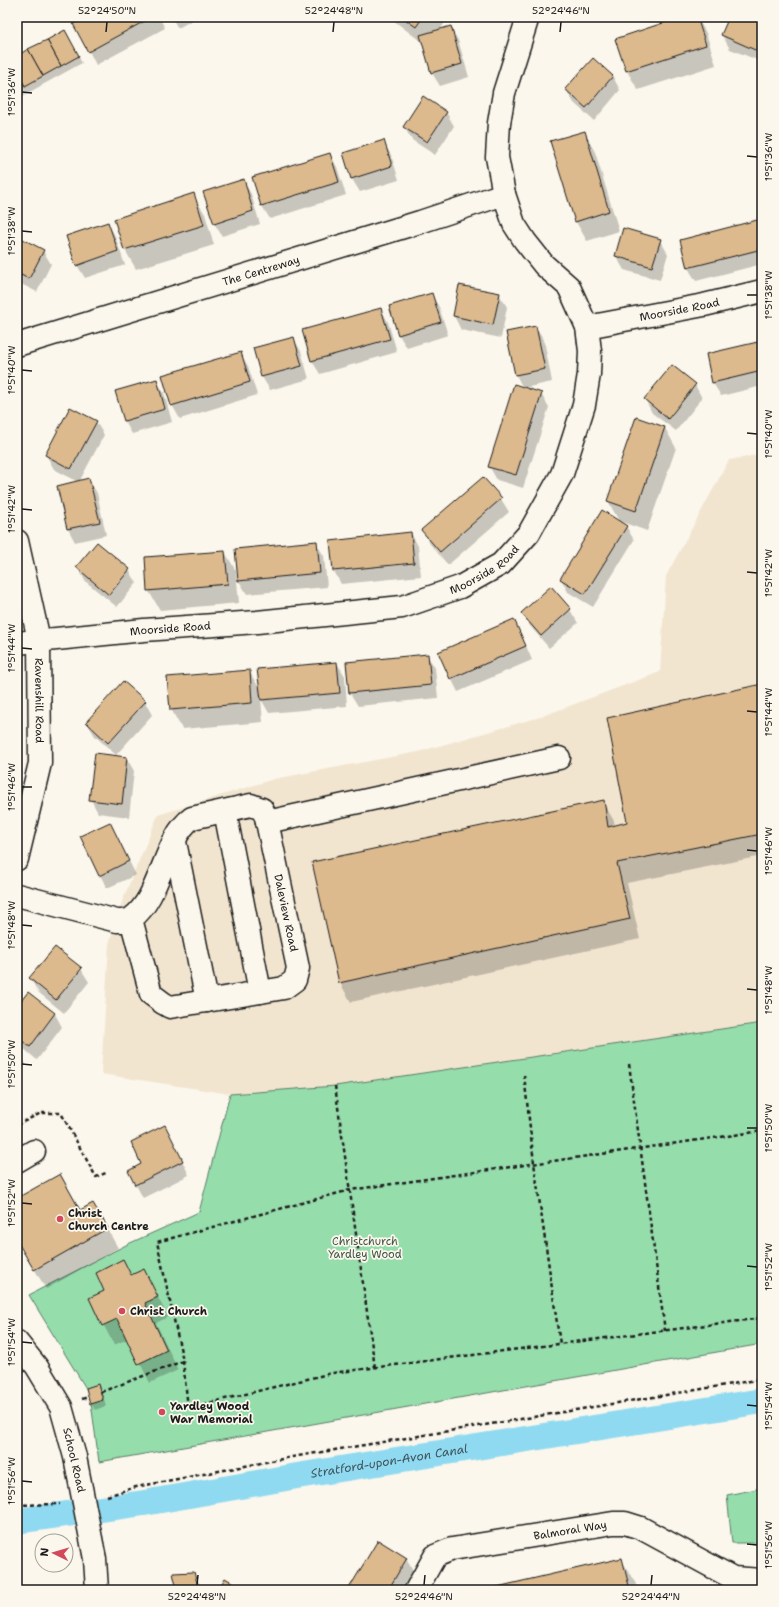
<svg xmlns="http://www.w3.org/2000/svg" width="779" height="1607" font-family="'Shantell Sans',sans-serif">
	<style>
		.built { fill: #f2e5d0 }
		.green { fill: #96ddac; stroke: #597c64 }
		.shadow { fill: #0003 }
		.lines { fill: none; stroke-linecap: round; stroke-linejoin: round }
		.canal { stroke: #90daf1; stroke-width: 26 }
		.building { fill: #dcba8e; stroke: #1c1c1c }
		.minor-casing { stroke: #1c1c1c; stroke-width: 25 }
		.path { stroke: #1c1c1c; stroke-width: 2.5; stroke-dasharray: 4 3; stroke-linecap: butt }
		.minor { stroke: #fbf7ec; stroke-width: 22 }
		.minor-bridge-casing { stroke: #1c1c1c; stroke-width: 25; stroke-linecap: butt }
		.minor-bridge { stroke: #fbf7ec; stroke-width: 22 }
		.ticks { fill: none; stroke: #1c1c1c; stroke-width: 1.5 }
		.poi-dot { fill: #d1495b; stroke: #fbf7ec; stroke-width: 1.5 }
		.labels { text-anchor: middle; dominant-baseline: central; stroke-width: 3.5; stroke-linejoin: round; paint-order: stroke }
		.street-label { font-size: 11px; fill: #1c1c1c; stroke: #fbf7ec }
		.poi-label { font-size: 11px; font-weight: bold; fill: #1c1c1c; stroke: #fbf7ec; text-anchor: start }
		.park-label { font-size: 11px; fill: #415647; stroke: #fbf7ec }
		.water-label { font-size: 12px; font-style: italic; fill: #3f555c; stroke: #fbf7ec }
		.neatline { fill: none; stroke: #1c1c1c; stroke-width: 1.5 }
		.ticks-label { font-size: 10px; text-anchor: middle; fill: #1c1c1c }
	</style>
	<rect width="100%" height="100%" fill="#fbf7ec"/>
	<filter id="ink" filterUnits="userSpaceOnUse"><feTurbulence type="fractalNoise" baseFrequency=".025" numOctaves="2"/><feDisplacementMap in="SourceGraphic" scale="8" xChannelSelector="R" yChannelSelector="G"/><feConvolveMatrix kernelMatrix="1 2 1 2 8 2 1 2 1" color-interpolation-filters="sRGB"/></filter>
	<g filter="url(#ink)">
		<path class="built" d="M 762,454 L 762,1023 L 335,1086 L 230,1094 L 101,1074 L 109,944 L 123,899 L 158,815 L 274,779 L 418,752 L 540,717 L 660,672 L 666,576 L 729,460 Z"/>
		<g class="green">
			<path d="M 762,1023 L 762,1344 L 99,1462 L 90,1395 L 29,1295 L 128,1244 L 199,1212 L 230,1094 L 335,1086 Z"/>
			<path d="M 762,1488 L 762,1543 L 732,1543 L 727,1495 Z"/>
		</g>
		<g class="shadow">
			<path d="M 87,17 L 159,17 L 165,28 L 96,65 L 89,51 Z"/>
			<path d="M 171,17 L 198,17 L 178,28 Z"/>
			<path d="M 389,17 L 444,17 L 446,21 L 440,30 L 450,27 L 458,40 L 469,77 L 440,86 L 432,73 L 423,43 Z"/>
			<path d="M 684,17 L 697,17 L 706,33 L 716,65 L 638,90 L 627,71 L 616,39 Z"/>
			<path d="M 730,17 L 753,17 L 762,21 L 762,62 L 730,49 L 722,35 Z"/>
			<path d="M 65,31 L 82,63 L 17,99 L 17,57 Z"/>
			<path d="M 593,59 L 613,77 L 620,90 L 594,121 L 574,103 L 566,90 Z"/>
			<path d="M 446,112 L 454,126 L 435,155 L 412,140 L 404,127 Z"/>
			<path d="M 584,132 L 595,152 L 619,231 L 587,241 L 576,222 L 551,142 Z"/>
			<path d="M 383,141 L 391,155 L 399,180 L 360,192 L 352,179 L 344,154 Z"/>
			<path d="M 330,154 L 337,167 L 346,195 L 270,219 L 262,206 L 254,178 Z"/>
			<path d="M 243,180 L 251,194 L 260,224 L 222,236 L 214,223 Z"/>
			<path d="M 193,195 L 205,214 L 214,245 L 136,269 L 125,250 L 115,219 Z"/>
			<path d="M 761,220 L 762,222 L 762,264 L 696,281 L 688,268 L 681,240 Z"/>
			<path d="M 108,223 L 115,236 L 125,265 L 85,278 L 77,265 Z"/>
			<path d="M 624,230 L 660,240 L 668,254 L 660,280 L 624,270 L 616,256 Z"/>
			<path d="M 17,237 L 43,251 L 51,264 L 37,292 L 17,282 Z"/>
			<path d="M 460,286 L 499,294 L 507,307 L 501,338 L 461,330 L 454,316 Z"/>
			<path d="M 431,294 L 439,307 L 448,335 L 407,348 L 399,335 L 390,307 Z"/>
			<path d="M 381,309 L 388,322 L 397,352 L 320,374 L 312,361 Z"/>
			<path d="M 536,327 L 544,340 L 552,382 L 524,388 L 541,394 L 549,407 L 523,488 L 497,480 L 489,466 L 523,388 L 516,375 L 507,333 Z"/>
			<path d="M 293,338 L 301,351 L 309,379 L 270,390 L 262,377 Z"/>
			<path d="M 762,342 L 762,386 L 721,396 L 713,383 Z"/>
			<path d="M 240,353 L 248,366 L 257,395 L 180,419 L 172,405 Z"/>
			<path d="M 156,380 L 164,393 L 172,422 L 132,434 L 124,420 Z"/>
			<path d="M 695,385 L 702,398 L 676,431 L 652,413 L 645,399 Z"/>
			<path d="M 96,422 L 104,435 L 79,482 L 89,480 L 97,493 L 106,535 L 75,542 L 68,529 L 58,487 L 78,482 L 54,469 L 46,455 Z"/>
			<path d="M 665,428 L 676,448 L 647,531 L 619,521 L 608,501 Z"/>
			<path d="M 483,478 L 501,499 L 509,512 L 448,565 L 430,544 L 423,531 Z"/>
			<path d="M 626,526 L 634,540 L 593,607 L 568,592 L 561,579 Z"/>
			<path d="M 411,533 L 418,546 L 421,576 L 341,584 L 334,571 L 331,542 Z"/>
			<path d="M 316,543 L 324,556 L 327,587 L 247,594 L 239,581 L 236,550 Z"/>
			<path d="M 225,552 L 236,571 L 239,603 L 160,610 L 148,590 Z"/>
			<path d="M 78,567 L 129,570 L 137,583 L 117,607 L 85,581 Z"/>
			<path d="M 551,588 L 570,610 L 578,623 L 549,648 L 530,626 L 522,613 Z"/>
			<path d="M 513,620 L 521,634 L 532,660 L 458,692 L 451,678 Z"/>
			<path d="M 427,655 L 435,668 L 438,698 L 358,706 L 350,693 Z"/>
			<path d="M 337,663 L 345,676 L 347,706 L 269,713 L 261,699 L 263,722 L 182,729 L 171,709 L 249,671 L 261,691 Z"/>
			<path d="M 762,685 L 762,856 L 627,883 L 640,939 L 351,1002 L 340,983 L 314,863 L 603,802 L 614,821 L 615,826 L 628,823 Z"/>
			<path d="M 145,702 L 152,715 L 116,755 L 95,736 L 87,723 Z"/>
			<path d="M 126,757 L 134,771 L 129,817 L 98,813 L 91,800 Z"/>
			<path d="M 110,823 L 136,875 L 107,888 L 100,875 Z"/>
			<path d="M 81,969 L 89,982 L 64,1013 L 38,992 L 30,978 Z"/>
			<path d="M 28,993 L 55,1014 L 62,1027 L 37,1060 L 17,1043 L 17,1008 Z"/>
			<path d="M 17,1050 L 26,1064 L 17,1077 Z"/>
			<path d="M 172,1140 L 189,1175 L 143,1198 L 129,1172 L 143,1165 Z"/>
			<path d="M 17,1200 L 80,1211 L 93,1204 L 118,1248 L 46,1289 L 17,1239 Z"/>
			<path d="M 144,1270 L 168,1317 L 156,1323 L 178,1370 L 150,1383 L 128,1339 L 114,1345 L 90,1299 Z"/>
			<path d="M 98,1385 L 102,1392 L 106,1406 L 95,1410 L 91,1403 Z"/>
			<path d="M 17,1415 L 20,1422 L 17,1424 Z"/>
			<path d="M 406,1559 L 414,1572 L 403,1590 L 349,1590 Z"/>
			<path d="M 621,1559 L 636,1584 L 637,1590 L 488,1590 Z"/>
			<path d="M 194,1573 L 203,1590 L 178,1590 Z"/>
		</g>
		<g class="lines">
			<path class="canal" id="s1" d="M 17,1521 L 144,1503 L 297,1476 L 762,1401"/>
		</g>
		<g class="building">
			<path d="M 85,17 L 152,17 L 88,52 L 73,24 Z"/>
			<path d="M 402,17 L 423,17 L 416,27 Z"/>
			<path d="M 681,17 L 697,17 L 706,45 L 626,71 L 615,39 Z"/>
			<path d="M 729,17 L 755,17 L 762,20 L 762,53 L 721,35 Z"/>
			<path d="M 451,26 L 462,64 L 431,73 L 420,35 Z"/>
			<path d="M 65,30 L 79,56 L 61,66 L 47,40 Z"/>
			<path d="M 47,40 L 61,66 L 43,76 L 28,49 Z"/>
			<path d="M 28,49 L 43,76 L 25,86 L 17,72 L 17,56 Z"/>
			<path d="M 593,58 L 613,76 L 586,108 L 565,89 Z"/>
			<path d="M 17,72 L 25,86 L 17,91 Z"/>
			<path d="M 423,96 L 447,112 L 427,142 L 403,127 Z"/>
			<path d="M 585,131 L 609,211 L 575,222 L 550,141 Z"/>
			<path d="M 384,140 L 392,166 L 351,179 L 343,153 Z"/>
			<path d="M 330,153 L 339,182 L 261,206 L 252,177 Z"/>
			<path d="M 244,179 L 253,211 L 214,224 L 203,192 Z"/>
			<path d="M 194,193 L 204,225 L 124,250 L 114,219 Z"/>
			<path d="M 761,219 L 762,249 L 687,268 L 680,240 Z"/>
			<path d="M 108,222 L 118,251 L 76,266 L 66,236 Z"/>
			<path d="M 623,228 L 661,239 L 652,267 L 615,256 Z"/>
			<path d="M 17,236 L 44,250 L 29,279 L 17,273 Z"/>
			<path d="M 459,285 L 500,293 L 493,325 L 453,316 Z"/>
			<path d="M 432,293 L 441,322 L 398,335 L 389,306 Z"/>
			<path d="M 381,308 L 390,339 L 311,361 L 302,330 Z"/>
			<path d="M 536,326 L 545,369 L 515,375 L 506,332 Z"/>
			<path d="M 294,337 L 302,366 L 261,377 L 253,348 Z"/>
			<path d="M 762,341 L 762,371 L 712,383 L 706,354 Z"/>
			<path d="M 241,352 L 250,382 L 171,406 L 162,375 Z"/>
			<path d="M 672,365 L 696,384 L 668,419 L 644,399 Z"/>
			<path d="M 157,379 L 165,409 L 124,421 L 115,391 Z"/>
			<path d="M 514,384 L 542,393 L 516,475 L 488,467 Z"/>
			<path d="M 70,407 L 97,421 L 71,469 L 45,455 Z"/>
			<path d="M 636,417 L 665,427 L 636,511 L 607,501 Z"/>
			<path d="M 483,477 L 502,498 L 440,552 L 421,530 Z"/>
			<path d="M 89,478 L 100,522 L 67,529 L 57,486 Z"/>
			<path d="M 602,510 L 627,526 L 585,594 L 560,579 Z"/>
			<path d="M 411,532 L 414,563 L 333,571 L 330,541 Z"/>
			<path d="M 317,541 L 320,573 L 238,581 L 235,549 Z"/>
			<path d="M 97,542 L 130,569 L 109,595 L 76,567 Z"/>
			<path d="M 225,551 L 228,584 L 147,591 L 145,557 Z"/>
			<path d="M 551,586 L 571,609 L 541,636 L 521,613 Z"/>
			<path d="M 514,619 L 526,646 L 450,679 L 438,652 Z"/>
			<path d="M 428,654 L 431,685 L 349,693 L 346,662 Z"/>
			<path d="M 337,662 L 340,693 L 261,700 L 257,669 Z"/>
			<path d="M 250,670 L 252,703 L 170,710 L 167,677 Z"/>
			<path d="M 123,681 L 146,701 L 108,743 L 86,722 Z"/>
			<path d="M 762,684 L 762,834 L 617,863 L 630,919 L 339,983 L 312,862 L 604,800 L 608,827 L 627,822 L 607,718 Z"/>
			<path d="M 95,753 L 127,757 L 122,804 L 89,800 Z"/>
			<path d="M 110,822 L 129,861 L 99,876 L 80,836 Z"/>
			<path d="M 55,947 L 82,968 L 56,1000 L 29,978 Z"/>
			<path d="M 28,992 L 55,1013 L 30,1047 L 17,1037 L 17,1006 Z"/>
			<path d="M 165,1125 L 183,1161 L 135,1185 L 128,1171 L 141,1164 L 131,1142 Z"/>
			<path d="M 60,1174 L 80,1210 L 93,1203 L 108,1228 L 34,1270 L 17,1241 L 17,1198 Z"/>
			<path d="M 123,1259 L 131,1275 L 144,1269 L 158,1297 L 145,1303 L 167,1350 L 138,1364 L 117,1319 L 102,1326 L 89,1298 L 104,1291 L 96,1273 Z"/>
			<path d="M 98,1384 L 103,1400 L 90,1404 L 86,1388 Z"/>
			<path d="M 378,1540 L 407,1558 L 388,1590 L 348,1590 Z"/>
			<path d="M 622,1558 L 630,1590 L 484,1590 Z"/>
			<path d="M 194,1572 L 199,1590 L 177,1590 L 173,1573 Z"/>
			<path d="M 225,1578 L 245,1590 L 218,1590 Z"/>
		</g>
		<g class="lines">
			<g class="minor-casing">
				<g id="minor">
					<path id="s2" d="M 587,327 L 704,305 L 762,291"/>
					<path id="s3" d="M 17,345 L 420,222 L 504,194"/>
					<path id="s4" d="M 17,541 L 39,640 L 40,763 L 17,859"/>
					<path id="s5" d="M 17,643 L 144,630 L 257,622 L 402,607 L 460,587 L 501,564 L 529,533 L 562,474 L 584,405 L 589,374 L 590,351 L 587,327 L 569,287 L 544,265 L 525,241 L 514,224 L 504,194 L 497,157 L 499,123 L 504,93 L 528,17"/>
					<path d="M 225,811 L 260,992"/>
					<path d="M 267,822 L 559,758"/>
					<path d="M 175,842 L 207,1001"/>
					<path id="s6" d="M 17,895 L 117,921 C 121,921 128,921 132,918 C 161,897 164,838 192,818 L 251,805 L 262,809 L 266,817 L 298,968 L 295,980 L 284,988 L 170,1007 L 163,1003 L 151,994 L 131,919"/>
					<path d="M 17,1161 L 34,1151"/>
					<path d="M 17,1342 L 37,1367 L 61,1407 L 75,1457"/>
					<path d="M 95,1559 L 97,1590"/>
					<path id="s7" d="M 416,1590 L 435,1556 L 452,1549 L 613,1523 L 625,1523 L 641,1528 L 733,1578 L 762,1580"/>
				</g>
			</g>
			<g class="path">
				<path d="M 629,1064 L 665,1331"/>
				<path d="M 524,1075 L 534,1163 L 560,1344"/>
				<path d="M 335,1086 L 375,1368"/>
				<path d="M 17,1125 L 41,1113 L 61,1113 L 96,1177 L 106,1173"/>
				<path d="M 183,1361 L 188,1408 L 332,1373 L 762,1318"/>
				<path d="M 101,1392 L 183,1361 L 157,1242 L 350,1190 L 762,1131"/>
				<path d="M 82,1399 L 88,1397"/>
				<path d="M 107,1496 L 136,1487 L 292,1457 L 762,1379"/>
				<path d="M 17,1505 L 60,1504"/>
			</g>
			<use href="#minor" class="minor"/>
			<g class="minor-bridge-casing">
				<path id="minor-bridge" d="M 75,1457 L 95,1559"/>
			</g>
			<use href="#minor-bridge" class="minor-bridge"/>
		</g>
	</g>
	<path class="ticks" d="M 106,32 L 107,22M 333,32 L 334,22M 560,32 L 561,22M 22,92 L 32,93M 747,156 L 757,157M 22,231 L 32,232M 747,295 L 757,295M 22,370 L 32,371M 747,433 L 757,434M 22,509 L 32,510M 747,572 L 757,573M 22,648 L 32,649M 747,711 L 757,712M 22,787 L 32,787M 747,850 L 757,851M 22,925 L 32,926M 747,989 L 757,990M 22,1064 L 32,1065M 747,1128 L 757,1128M 22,1203 L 32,1204M 747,1266 L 757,1267M 22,1342 L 32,1343M 747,1405 L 757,1406M 22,1481 L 32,1482M 747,1544 L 757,1545M 197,1585 L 198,1575M 424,1585 L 425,1575M 651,1585 L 652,1575"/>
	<g class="poi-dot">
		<circle cx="60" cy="1219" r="4"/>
		<circle cx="122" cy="1311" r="4"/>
		<circle cx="162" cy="1412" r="4"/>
	</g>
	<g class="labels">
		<g class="street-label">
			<text stroke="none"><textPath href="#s3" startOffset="255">The Centreway</textPath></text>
			<text stroke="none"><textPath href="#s2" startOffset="94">Moorside Road</textPath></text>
			<text stroke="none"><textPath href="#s5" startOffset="478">Moorside Road</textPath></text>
			<text stroke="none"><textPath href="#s5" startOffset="154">Moorside Road</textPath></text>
			<text stroke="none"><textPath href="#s4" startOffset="162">Ravenshill Road</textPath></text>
			<text stroke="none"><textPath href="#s6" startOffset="416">Daleview Road</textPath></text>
			<text transform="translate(74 1460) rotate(77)">School Road</text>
			<text stroke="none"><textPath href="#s7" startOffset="177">Balmoral Way</textPath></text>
		</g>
		<g class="poi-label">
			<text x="68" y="1213">Christ<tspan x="68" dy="13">Church Centre</tspan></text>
			<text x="130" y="1311">Christ Church</text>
			<text x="170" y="1406">Yardley Wood<tspan x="170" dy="13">War Memorial</tspan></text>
		</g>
		<g class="park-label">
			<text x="365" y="1241">Christchurch<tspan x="365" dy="13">Yardley Wood</tspan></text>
		</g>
		<g class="water-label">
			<text stroke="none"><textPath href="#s1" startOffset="377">Stratford-upon-Avon Canal</textPath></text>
		</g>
	</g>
	<rect width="779" height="1607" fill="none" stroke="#fbf7ec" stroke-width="44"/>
	<g transform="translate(54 1553) rotate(275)"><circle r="19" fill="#fbf7ec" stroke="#a29f99"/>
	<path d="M0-3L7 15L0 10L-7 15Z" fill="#d1495b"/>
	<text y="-6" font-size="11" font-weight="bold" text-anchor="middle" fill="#1c1c1c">N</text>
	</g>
	<rect x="22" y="22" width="735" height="1563" class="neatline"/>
	<g class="ticks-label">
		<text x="107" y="14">52°24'50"N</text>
		<text x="334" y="14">52°24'48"N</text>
		<text x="561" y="14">52°24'46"N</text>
		<text transform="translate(11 92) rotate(-90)" y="4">1°51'36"W</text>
		<text transform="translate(768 157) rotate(-90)" y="4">1°51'36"W</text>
		<text transform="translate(11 231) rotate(-90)" y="4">1°51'38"W</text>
		<text transform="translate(768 295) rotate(-90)" y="4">1°51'38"W</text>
		<text transform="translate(11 370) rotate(-90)" y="4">1°51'40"W</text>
		<text transform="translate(768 434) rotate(-90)" y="4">1°51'40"W</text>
		<text transform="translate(11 509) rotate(-90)" y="4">1°51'42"W</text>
		<text transform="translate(768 573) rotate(-90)" y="4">1°51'42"W</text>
		<text transform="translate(11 648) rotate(-90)" y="4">1°51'44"W</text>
		<text transform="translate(768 712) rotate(-90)" y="4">1°51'44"W</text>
		<text transform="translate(11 787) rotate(-90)" y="4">1°51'46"W</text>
		<text transform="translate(768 851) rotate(-90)" y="4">1°51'46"W</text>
		<text transform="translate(11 925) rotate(-90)" y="4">1°51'48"W</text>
		<text transform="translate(768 990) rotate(-90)" y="4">1°51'48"W</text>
		<text transform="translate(11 1064) rotate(-90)" y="4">1°51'50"W</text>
		<text transform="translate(768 1128) rotate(-90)" y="4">1°51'50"W</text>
		<text transform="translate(11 1203) rotate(-90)" y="4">1°51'52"W</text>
		<text transform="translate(768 1267) rotate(-90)" y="4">1°51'52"W</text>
		<text transform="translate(11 1342) rotate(-90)" y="4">1°51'54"W</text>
		<text transform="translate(768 1406) rotate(-90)" y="4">1°51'54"W</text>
		<text transform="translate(11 1481) rotate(-90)" y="4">1°51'56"W</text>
		<text transform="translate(768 1545) rotate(-90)" y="4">1°51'56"W</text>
		<text x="197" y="1600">52°24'48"N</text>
		<text x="424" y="1600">52°24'46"N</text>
		<text x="651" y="1600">52°24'44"N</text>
	</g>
</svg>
